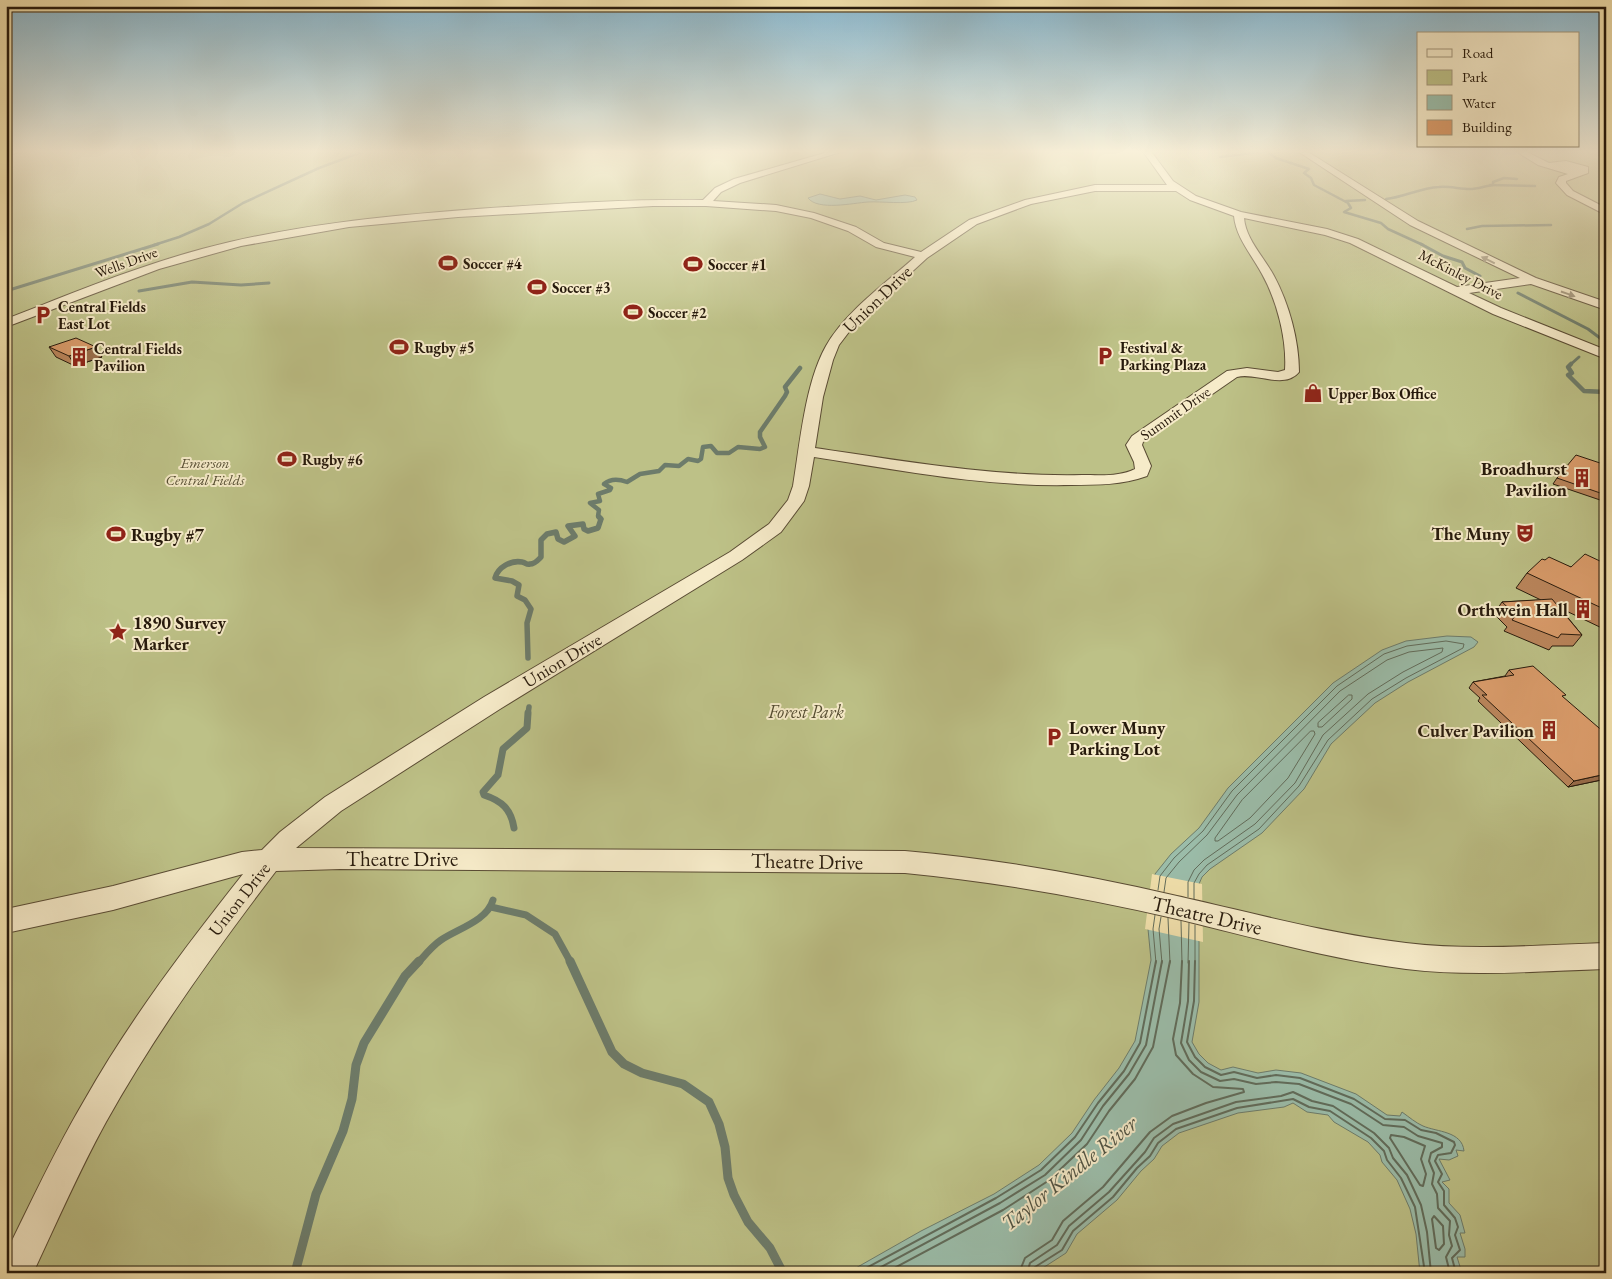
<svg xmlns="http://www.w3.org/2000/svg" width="1612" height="1279" font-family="'EB Garamond',serif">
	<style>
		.green { fill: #bdc187; stroke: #726e4a }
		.water { fill: #9bbdaa; stroke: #6d7c6b }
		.pier { fill: #f1e0ac }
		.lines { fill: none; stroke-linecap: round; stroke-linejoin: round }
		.shore-far1 { stroke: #616c5b; stroke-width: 1 }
		.shore { stroke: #616c5b; stroke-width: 2 }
		.stream-far5 { stroke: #6d7c6b; stroke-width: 2.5 }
		.stream-far4 { stroke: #6d7c6b; stroke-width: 3 }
		.stream-far3 { stroke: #6d7c6b; stroke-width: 4.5 }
		.stream-far2 { stroke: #6d7c6b; stroke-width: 5.5 }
		.stream-far1 { stroke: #6d7c6b; stroke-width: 7 }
		.stream { stroke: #6d7c6b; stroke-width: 9 }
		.minor-casing { stroke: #5a4c34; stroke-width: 2 }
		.minor { fill: #f6ebc9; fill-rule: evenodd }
		.wall { fill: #bb865c; stroke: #271a0c }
		.shaded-wall { fill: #996d4b; stroke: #271a0c }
		.building { fill: #da9c6b; stroke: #271a0c }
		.oneway { fill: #998d74 }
		.labels { text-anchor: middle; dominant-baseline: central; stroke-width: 4; stroke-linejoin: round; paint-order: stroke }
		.far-street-label { font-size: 15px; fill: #271a0c; stroke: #f6ebc9 }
		.far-poi-label { font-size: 15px; font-weight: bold; fill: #271a0c; stroke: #f6ebc9; text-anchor: start }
		.far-park-label { font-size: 15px; font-style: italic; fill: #544c31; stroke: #f6ebc9 }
		.street-label { font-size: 18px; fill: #271a0c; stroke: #f6ebc9 }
		.poi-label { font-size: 18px; font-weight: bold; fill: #271a0c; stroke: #f6ebc9; text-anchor: end }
		.park-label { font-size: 18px; font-style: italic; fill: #544c31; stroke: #f6ebc9 }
		.near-street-label { font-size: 21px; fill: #271a0c; stroke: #f6ebc9 }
		.near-water-label { font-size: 22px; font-style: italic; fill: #505343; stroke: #f6ebc9 }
	</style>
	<rect width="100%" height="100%" fill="#f1e0ac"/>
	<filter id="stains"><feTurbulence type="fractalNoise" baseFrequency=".004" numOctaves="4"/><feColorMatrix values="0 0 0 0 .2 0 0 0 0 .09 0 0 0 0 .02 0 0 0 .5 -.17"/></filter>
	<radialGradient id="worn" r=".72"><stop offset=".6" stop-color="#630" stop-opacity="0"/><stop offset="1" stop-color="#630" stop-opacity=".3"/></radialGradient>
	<rect class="green" x="6" y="150" width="1600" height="1123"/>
	<g class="water">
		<path d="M 820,194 L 840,199 L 860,196 L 876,200 L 905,195 L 915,197 L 917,200 C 907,205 880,201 868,202 C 853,203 818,211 808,198 Z"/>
		<path d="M 1447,636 L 1471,637 L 1478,642 L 1474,647 L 1408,682 L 1375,703 L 1331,744 L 1304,789 L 1262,833 L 1210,869 L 1202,877 L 1199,884 L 1199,1002 L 1192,1042 L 1199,1054 L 1208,1063 L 1221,1070 L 1233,1067 L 1258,1073 L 1276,1070 L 1301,1073 L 1356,1094 L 1387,1115 L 1400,1116 L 1402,1112 C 1409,1117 1416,1123 1423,1126 C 1437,1132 1462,1131 1464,1151 L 1456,1150 L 1458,1156 L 1449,1160 L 1439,1159 L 1450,1180 L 1442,1182 L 1449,1189 L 1449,1203 L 1460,1215 L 1465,1233 L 1460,1233 L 1465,1249 L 1465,1257 L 1457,1257 L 1462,1273 L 1420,1273 L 1416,1234 L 1410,1209 L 1397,1180 L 1382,1162 L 1380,1155 L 1368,1142 L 1334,1122 L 1328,1115 L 1307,1112 L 1293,1103 L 1284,1107 L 1238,1113 L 1179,1133 L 1162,1146 L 1154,1159 L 1141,1171 L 1117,1200 L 1077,1234 L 1066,1253 L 1035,1273 L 847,1273 L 921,1231 L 994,1194 L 1039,1165 L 1072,1133 L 1094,1100 L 1119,1068 L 1135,1041 L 1151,960 L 1148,929 L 1155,874 L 1171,854 L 1199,828 L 1228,788 L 1333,683 L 1382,650 L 1406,641 Z"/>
	</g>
	<path class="pier" d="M 1152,874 L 1202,884 L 1203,942 L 1145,929 Z"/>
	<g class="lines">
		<g class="shore-far1">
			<path d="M 1349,695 L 1352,695 L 1352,699 L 1322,727 L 1318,727 L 1318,723 Z"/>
			<path d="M 1311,731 L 1314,731 L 1315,734 L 1288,778 L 1250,818 L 1218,841 L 1215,841 L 1215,838 L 1242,800 Z"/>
			<path d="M 1158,890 L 1160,876 L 1174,858 L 1203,831 L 1232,791 L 1337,686 L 1384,654 L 1407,646 L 1446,641 L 1464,644 L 1463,648 L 1406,678 L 1372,699 L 1328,740 L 1299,786 L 1259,829 L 1207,865 L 1199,874 L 1194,883 L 1194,899"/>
			<path d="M 1164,892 L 1166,878 L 1179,862 L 1207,835 L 1237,795 L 1340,691 L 1387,660 L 1409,652 L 1443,648 L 1442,652 L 1403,672 L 1368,694 L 1323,735 L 1295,783 L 1255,824 L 1204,860 L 1194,870 L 1188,882 L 1188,897"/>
			<path d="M 1155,915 L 1153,929 L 1156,963"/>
			<path d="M 1161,917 L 1159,929 L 1162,963"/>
			<path d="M 1168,918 L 1170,963"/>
			<path d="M 1181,921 L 1182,963"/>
			<path d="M 1188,963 L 1189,923"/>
			<path d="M 1195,963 L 1195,925"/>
		</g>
		<g class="shore">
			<path d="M 1189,961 L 1188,1001 L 1181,1043 L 1189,1060 L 1201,1072 L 1220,1081 L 1234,1079 L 1256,1084 L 1276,1082 L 1299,1084 L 1351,1104 L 1383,1125 L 1404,1127 L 1418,1136 L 1442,1143 L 1442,1147 L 1431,1153 L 1429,1161 L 1434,1173 L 1432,1184 L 1437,1194 L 1438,1208 L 1450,1221 L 1449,1235 L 1452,1246 L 1446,1257 L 1450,1273"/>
			<path d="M 1195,961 L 1194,1001 L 1187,1042 L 1195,1057 L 1205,1067 L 1221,1075 L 1234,1072 L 1257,1078 L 1276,1075 L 1300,1078 L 1354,1099 L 1385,1119 L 1405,1120 L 1421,1130 L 1436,1133 L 1454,1142 L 1455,1145 L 1451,1153 L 1438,1155 L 1435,1161 L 1442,1174 L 1438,1182 L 1444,1191 L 1444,1205 L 1455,1218 L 1458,1227 L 1455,1235 L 1460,1250 L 1452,1258 L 1456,1273"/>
			<path d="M 1391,1135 L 1404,1137 L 1425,1146 L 1421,1159 L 1426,1174 L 1423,1186 L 1420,1185 L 1390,1138 Z"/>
			<path d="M 1434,1216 L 1443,1226 L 1444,1244 L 1439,1250 L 1436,1248 L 1432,1219 Z"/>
			<path d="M 857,1273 L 996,1198 L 1041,1170 L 1075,1137 L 1098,1103 L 1124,1071 L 1140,1043 L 1156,961"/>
			<path d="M 870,1273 L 1000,1203 L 1045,1175 L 1081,1140 L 1103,1106 L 1129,1074 L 1146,1045 L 1162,961"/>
			<path d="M 885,1273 L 1003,1210 L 1048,1181 L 1087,1144 L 1109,1111 L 1135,1079 L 1153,1047 L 1170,961"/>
			<path d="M 1019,1273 L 1025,1258 L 1052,1240 L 1063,1221 L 1103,1187 L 1150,1132 L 1172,1116 L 1206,1103 L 1244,1092 L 1243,1089 L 1213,1087 L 1193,1074 L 1176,1055 L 1173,1039 L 1180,1003 L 1182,961"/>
			<path d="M 1027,1273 L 1030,1263 L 1057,1245 L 1069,1226 L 1109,1192 L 1145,1152 L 1154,1138 L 1173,1124 L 1236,1102 L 1281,1096 L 1293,1092 L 1312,1101 L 1333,1106 L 1374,1133 L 1389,1148 L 1393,1158 L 1407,1175 L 1421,1205 L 1427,1232 L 1431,1273"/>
			<path d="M 1033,1273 L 1035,1267 L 1062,1250 L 1073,1231 L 1113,1197 L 1137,1168 L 1150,1156 L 1158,1143 L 1176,1129 L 1237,1108 L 1293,1099 L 1309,1107 L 1330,1111 L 1371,1138 L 1384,1151 L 1387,1160 L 1401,1178 L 1415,1207 L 1425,1273"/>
		</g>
		<g class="stream-far5">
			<path d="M 1265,150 L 1276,158 L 1309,169 L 1304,173 L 1311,178 L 1314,185 L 1348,203 L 1351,208 L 1344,212 L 1381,223 L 1388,229 L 1423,245"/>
			<path d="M 1220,157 L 1267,151"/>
			<path d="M 1490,185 L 1535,186"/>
			<path d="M 1386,199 C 1404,197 1420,188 1439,187 C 1449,186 1460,189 1470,189 C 1477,189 1485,186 1493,185 L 1493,182 L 1504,178 L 1517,179"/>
			<path d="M 1346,201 L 1365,200"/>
			<path d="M 1467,229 L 1482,226 L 1551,225"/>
			<path d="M 154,245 L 179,237 L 209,224 L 243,203 L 319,168 L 367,150"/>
		</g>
		<g class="stream-far4">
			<path d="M 1421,244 L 1443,256 L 1462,262 L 1465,268 L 1480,276"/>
			<path d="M 6,291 L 158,244"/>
			<path d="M 139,291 L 192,282 L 241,285 L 269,283"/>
			<path d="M 1518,293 L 1588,329 L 1604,341 L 1603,343"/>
			<path d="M 1570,365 L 1579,357"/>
		</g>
		<g class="stream-far3">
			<path d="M 1571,364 L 1568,367 L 1572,373 L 1568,375 L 1584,391 L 1606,392"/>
			<path d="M 1606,398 L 1602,401 L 1606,404"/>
			<path d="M 601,519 L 598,516 L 599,510 L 590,503 L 600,501 L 598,494 L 610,490 L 611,488 L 604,484 C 611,478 619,479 627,482 L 640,474 L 659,471 L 665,465 L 679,466 L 688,459 L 698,461 L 701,459 L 703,447 L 711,446 L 717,453 L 729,453 L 738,447 L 760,449 L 765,447 L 760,437 L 760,432 L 785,396 L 787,392 L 785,387 L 800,368"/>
		</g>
		<g class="stream-far2">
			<path d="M 528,658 L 527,623 L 531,609 L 525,600 L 517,596 L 519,585 L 512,581 L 495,578 C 498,567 511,560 522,562 C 527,563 526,565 530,564 C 535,564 538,560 541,557 L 541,540 L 547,534 L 556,532 L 558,539 L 564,542 L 575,536 L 568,526 L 583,524 L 584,529 L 588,531 L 598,528 L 601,519 L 599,517"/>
			<path d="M 528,714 L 529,707"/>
		</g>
		<g class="stream-far1">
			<path d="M 514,828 C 511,809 502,801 484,795 L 483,792 L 498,775 L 503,749 L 527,728 L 528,713"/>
			<path d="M 491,907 L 526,915 L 555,934 L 571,963"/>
			<path d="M 418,963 C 425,955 432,946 441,940 C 457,929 487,921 493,900"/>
		</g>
		<g class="stream">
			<path d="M 570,961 L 612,1052 L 624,1064 L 642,1073 L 683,1084 L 709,1102 L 719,1124 L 725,1147 L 728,1178 L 734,1195 L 748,1222 L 770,1248 L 783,1273"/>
			<path d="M 295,1273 L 316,1194 L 343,1131 L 352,1099 L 356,1065 L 364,1043 L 405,976 L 419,961"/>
		</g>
		<g class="minor-casing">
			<g id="minor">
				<path d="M 11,150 L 20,150 L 6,158 L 6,152 Z"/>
				<path d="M 835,150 L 847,150 L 740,183 L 721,192 L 713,201 L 776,205 L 814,213 L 856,227 L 884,243 L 921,252 L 969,220 L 1025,200 L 1095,185 L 1167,185 L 1142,150 L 1150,150 L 1173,181 L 1196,196 L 1241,212 L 1327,229 L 1358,239 L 1457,287 L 1520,278 L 1410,225 L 1296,150 L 1305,150 L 1418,221 L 1536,278 L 1606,302 L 1606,310 L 1531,284 L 1469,293 L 1501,308 L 1606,350 L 1606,359 L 1493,314 L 1350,243 L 1325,235 L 1244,218 C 1246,240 1264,257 1274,276 C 1289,304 1299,340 1299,372 C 1284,390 1256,372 1237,377 L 1143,442 L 1142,445 L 1151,466 L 1147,476 C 1122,485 1097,485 1071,485 C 984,487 899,470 814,457 L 809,486 L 804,501 L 781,532 L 742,560 L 500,709 L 341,811 L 296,848 L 905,851 C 997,859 1087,875 1177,896 C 1253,913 1329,934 1406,943 C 1472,951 1539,945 1606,943 L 1606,969 C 1539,971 1472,977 1406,969 C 1328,959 1252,937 1177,919 C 1087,898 997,882 905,873 L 340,869 L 276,871 C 215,951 155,1034 106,1122 C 79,1171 57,1222 33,1273 L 6,1273 L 6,1253 C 31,1202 55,1150 84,1101 C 129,1021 186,946 243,874 L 113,910 L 6,933 L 6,909 L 113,886 L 242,852 L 262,850 L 280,832 L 325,797 L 484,697 L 730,552 L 769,524 L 788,500 L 793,486 C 800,444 805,383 826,346 C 845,312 886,283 915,257 L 876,247 L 848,231 L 811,218 L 776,211 L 706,206 L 653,206 L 458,217 L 349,227 L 241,246 L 159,269 L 6,327 L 6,319 C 71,294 135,267 202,249 C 292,225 385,216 477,209 C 553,204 628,199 703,200 L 715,188 L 734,179 ZM 1095,191 L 1176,191 L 1190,200 L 1234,216 C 1236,238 1252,255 1262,274 C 1277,301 1287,339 1285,370 L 1278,372 L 1247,368 L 1227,371 L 1132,436 L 1126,445 L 1134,462 L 1135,469 C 1120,477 1098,475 1082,475 C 992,477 904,461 815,448 L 823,397 L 833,360 L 839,345 L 855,324 L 927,258 L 977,224 L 1031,204 Z"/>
				<path d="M 1514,150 L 1523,150 L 1549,163 L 1566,161 L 1588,167 L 1588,173 L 1566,181 L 1566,183 L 1573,191 L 1606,208 L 1606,215 L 1567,195 L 1556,183 L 1559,177 L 1568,174 L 1538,165 Z"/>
			</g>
		</g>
		<use href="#minor" class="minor"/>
	</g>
	<g class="wall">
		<path d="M 49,347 L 102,357 L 75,366 L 56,357 Z"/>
		<path d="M 1606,465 L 1606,502 L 1553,484 L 1557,478 Z"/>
		<path d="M 1545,560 L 1571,567 L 1602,562 L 1606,560 L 1606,630 L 1560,608 L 1582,635 L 1573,646 L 1552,646 L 1549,650 L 1504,631 L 1507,627 L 1494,614 L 1502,602 L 1541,600 L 1516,588 L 1527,573 Z"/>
		<path d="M 1509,670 L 1564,698 L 1606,779 L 1568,787 L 1478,701 L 1480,698 L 1469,688 L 1473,682 L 1505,676 Z"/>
	</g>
	<g class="shaded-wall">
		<path d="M 96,347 L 102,357 L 75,366 L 69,356 Z"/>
		<path d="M 1606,774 L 1606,779 L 1568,787 L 1574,781 Z"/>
	</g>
	<g class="building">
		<path d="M 76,338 L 96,347 L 69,356 L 49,347 Z"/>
		<path d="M 1576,455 L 1606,465 L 1606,495 L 1557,478 Z"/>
		<path d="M 1585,554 L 1602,562 L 1605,559 L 1606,560 L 1606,610 L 1527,573 L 1542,559 L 1545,560 L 1549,557 L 1571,567 Z"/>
		<path d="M 1552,599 L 1582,635 L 1561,634 L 1558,638 L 1512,620 L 1516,615 L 1502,602 Z"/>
		<path d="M 1533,666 L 1566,695 L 1562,696 L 1606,734 L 1606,774 L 1574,781 L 1482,695 L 1487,695 L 1473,682 L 1514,675 L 1509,670 Z"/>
	</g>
	<defs><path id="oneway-solid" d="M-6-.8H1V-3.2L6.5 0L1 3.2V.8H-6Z" transform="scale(1.25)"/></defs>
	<g class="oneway">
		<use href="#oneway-solid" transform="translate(1488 260) rotate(-154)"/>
		<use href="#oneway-solid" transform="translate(1568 294) rotate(19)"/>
	</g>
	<linearGradient id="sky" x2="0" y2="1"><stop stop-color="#89b8cf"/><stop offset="0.46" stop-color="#f9f1da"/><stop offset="1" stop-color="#f9f1da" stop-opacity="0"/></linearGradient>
	<rect width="1612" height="329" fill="url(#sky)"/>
	<defs>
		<g id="stadium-bare" transform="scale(1.5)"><path d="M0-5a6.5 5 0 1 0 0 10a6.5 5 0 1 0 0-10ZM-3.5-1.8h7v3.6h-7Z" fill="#8f2418" stroke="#f6ebc9" stroke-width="2.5" paint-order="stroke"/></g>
		<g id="parking-bare" transform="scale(1.5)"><path d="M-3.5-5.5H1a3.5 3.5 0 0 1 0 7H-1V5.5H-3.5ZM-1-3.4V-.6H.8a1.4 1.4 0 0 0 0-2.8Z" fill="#8f2418" stroke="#f6ebc9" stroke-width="2.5" paint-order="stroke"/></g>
		<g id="building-bare" transform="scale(1.5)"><path d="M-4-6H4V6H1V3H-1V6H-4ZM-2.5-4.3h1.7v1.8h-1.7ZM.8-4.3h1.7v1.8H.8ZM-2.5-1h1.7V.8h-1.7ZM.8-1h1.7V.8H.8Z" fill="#8f2418" stroke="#f6ebc9" stroke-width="2.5" paint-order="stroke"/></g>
		<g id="shop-bare" transform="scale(1.5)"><path d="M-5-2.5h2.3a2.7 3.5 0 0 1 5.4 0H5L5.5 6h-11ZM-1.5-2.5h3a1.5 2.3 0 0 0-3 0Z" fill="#8f2418" stroke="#f6ebc9" stroke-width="2.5" paint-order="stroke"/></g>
		<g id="theatre-bare" transform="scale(1.5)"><path d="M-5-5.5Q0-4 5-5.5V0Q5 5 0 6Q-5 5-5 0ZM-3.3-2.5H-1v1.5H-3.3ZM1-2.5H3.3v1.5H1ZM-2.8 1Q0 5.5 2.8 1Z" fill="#8f2418" stroke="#f6ebc9" stroke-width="2.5" paint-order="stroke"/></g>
		<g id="sight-bare" transform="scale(1.5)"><path d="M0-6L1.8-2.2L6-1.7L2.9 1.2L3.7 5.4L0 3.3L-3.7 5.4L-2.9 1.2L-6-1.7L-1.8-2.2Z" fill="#8f2418" stroke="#f6ebc9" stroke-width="2.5" paint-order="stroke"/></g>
	</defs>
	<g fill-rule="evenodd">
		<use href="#stadium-bare" x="448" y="263"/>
		<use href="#stadium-bare" x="693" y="264"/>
		<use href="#stadium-bare" x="537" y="287"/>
		<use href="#stadium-bare" x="633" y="312"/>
		<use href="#parking-bare" x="43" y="315"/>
		<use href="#stadium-bare" x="399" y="347"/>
		<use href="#parking-bare" x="1105" y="356"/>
		<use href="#building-bare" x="79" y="357"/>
		<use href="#shop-bare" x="1313" y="393"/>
		<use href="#stadium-bare" x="287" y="459"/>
		<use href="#building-bare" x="1582" y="478"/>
		<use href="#theatre-bare" x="1525" y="533"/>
		<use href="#stadium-bare" x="116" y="534"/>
		<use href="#building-bare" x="1583" y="609"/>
		<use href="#sight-bare" x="118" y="632"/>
		<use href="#building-bare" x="1549" y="730"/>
		<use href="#parking-bare" x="1054" y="737"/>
	</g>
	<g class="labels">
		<g class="far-street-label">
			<text transform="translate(126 262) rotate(-20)">Wells Drive</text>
			<text transform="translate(1461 274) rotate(27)">McKinley Drive</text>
			<text transform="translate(1175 413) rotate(-35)">Summit Drive</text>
		</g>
		<g class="far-poi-label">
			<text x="463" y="263">Soccer #4</text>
			<text x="708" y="264">Soccer #1</text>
			<text x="552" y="287">Soccer #3</text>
			<text x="58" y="306">Central Fields<tspan x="58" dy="17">East Lot</tspan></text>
			<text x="648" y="312">Soccer #2</text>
			<text x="414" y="347">Rugby #5</text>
			<text x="1120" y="347">Festival &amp;<tspan x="1120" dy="17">Parking Plaza</tspan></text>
			<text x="94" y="348">Central Fields<tspan x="94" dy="17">Pavilion</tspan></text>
			<text x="1328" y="393">Upper Box Office</text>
			<text x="302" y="459">Rugby #6</text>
		</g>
		<g class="far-park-label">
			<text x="205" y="462">Emerson<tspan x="205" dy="17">Central Fields</tspan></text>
		</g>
		<g class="street-label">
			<text transform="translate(877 299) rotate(-44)">Union Drive</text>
			<text transform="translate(562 660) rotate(-31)">Union Drive</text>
			<text transform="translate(239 899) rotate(-52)">Union Drive</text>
		</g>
		<g class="poi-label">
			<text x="1567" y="468">Broadhurst<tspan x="1567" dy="21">Pavilion</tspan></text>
			<text x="1510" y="533">The Muny</text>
			<text x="131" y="534" text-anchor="start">Rugby #7</text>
			<text x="1568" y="609">Orthwein Hall</text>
			<text x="133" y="622" text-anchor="start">1890 Survey<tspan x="133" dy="21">Marker</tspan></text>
			<text x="1069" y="727" text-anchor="start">Lower Muny<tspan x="1069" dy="21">Parking Lot</tspan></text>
			<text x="1534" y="730">Culver Pavilion</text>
		</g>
		<g class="park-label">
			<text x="806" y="711">Forest Park</text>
		</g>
		<g class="near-street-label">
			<text x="402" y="858">Theatre Drive</text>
			<text transform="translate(807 861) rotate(1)">Theatre Drive</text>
			<text transform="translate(1207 915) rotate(13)">Theatre Drive</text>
		</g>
		<g class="near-water-label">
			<text transform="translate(1069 1173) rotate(-39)">Taylor Kindle River</text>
		</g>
	</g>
	<rect width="1612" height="1279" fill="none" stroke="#f1e0ac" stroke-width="25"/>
	<rect x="8" y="8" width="1597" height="1264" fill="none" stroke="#271a0c" stroke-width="2.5"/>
	<rect x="12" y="12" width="1587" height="1254" fill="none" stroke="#271a0c"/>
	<rect x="1417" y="32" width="162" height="115" fill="#f6ebc9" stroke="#a3977d"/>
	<rect x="1427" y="49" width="25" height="8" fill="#f6ebc9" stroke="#a3977d"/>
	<text x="1462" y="58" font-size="15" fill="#271a0c">Road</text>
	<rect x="1427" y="70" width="25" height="15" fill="#bdc187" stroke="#a3977d"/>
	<text x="1462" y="82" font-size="15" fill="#271a0c">Park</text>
	<rect x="1427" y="95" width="25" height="15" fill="#9bbdaa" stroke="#a3977d"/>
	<text x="1462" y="108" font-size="15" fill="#271a0c">Water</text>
	<rect x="1427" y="120" width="25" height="15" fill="#da9c6b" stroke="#a3977d"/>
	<text x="1462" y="132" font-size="15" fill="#271a0c">Building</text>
	<rect width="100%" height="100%" filter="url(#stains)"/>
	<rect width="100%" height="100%" fill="url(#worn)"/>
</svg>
